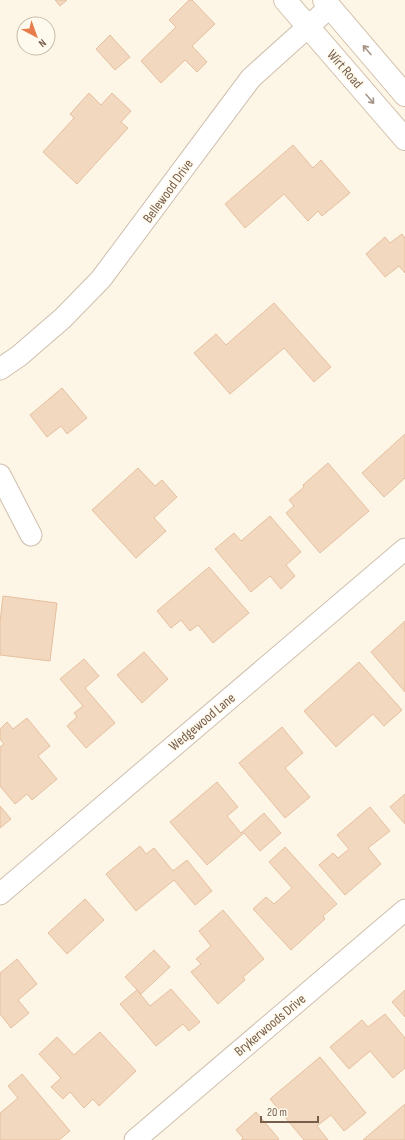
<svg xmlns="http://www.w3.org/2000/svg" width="405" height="1140" font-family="'Sofia Sans Condensed',sans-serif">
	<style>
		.building { fill: #f2d8be; stroke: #e5c09f }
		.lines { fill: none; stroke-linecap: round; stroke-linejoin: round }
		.minor-casing { stroke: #cfbfad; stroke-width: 23 }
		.secondary-casing { stroke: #d2bfaa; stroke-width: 24 }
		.minor { stroke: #fff; stroke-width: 21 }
		.secondary { stroke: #fff; stroke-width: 22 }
		.oneway { stroke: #a7968a }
		.labels { text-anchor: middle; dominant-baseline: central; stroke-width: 3.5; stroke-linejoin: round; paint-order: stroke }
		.street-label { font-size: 14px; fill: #775e4b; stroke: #fffaee }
	</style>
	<rect width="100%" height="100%" fill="#fdf6e7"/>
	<g class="building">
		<path d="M 55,0 L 67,0 L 60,6 Z"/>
		<path d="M 189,0 L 192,0 L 215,24 L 192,46 L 207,62 L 197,72 L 185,60 L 161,83 L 141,61 L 176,27 L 169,20 Z"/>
		<path d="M 110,35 L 130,57 L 115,70 L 96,49 Z"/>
		<path d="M 89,93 L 101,105 L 112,93 L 131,111 L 121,122 L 128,128 L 77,184 L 43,152 L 74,118 L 70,114 Z"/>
		<path d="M 293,145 L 313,168 L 321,160 L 350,193 L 322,216 L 318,211 L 308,221 L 284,194 L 245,228 L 225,204 Z"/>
		<path d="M 402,234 L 405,238 L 405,273 L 399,266 L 385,277 L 366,254 L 385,237 L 390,243 Z"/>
		<path d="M 274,303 L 331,367 L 314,382 L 284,348 L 230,394 L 194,353 L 216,334 L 226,345 Z"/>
		<path d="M 62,388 L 87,418 L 67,434 L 61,426 L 47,437 L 30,415 Z"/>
		<path d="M 405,434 L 405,478 L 384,497 L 362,473 Z"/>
		<path d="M 328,463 L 369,511 L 320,553 L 286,513 L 294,506 L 289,500 L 304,487 L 303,485 Z"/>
		<path d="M 138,468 L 155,486 L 162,480 L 177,497 L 154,518 L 166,531 L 136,558 L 92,510 Z"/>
		<path d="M 270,516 L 301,552 L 286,565 L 295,576 L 281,589 L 270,576 L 251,592 L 215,549 L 234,533 L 241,541 Z"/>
		<path d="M 209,567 L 249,613 L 213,643 L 198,625 L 190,631 L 181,620 L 171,628 L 157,611 Z"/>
		<path d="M 3,596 L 57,603 L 50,661 L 0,655 L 0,622 Z"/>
		<path d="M 405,621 L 405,692 L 371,652 Z"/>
		<path d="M 144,652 L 168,679 L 142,703 L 117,675 Z"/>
		<path d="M 84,659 L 99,676 L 85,688 L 115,723 L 86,748 L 67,726 L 77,717 L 74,713 L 83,706 L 60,679 Z"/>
		<path d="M 359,662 L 402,710 L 384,726 L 373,714 L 336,747 L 304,711 Z"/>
		<path d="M 27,718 L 50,746 L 38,756 L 57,779 L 32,800 L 27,794 L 15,804 L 0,786 L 0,747 L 4,744 L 0,739 L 0,729 L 7,722 L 13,729 Z"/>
		<path d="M 282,727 L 303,753 L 285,768 L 310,797 L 285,818 L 239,763 Z"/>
		<path d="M 217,782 L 238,807 L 227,816 L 241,833 L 264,813 L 281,833 L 260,851 L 244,833 L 207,865 L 170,822 Z"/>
		<path d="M 405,794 L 405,824 L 390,807 Z"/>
		<path d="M 0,806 L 11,819 L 0,828 Z"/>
		<path d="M 370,807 L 390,831 L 368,848 L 381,864 L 345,895 L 319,865 L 333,853 L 338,858 L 349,849 L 337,835 Z"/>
		<path d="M 140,846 L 146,854 L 154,848 L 173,871 L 187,860 L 212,891 L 195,905 L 174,880 L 136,911 L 106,874 Z"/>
		<path d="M 285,847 L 337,904 L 323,916 L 325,919 L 291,950 L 253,909 L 266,897 L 274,904 L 292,888 L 269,862 Z"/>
		<path d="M 85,899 L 104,920 L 67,954 L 48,933 Z"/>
		<path d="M 223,910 L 264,959 L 243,977 L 245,980 L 218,1004 L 191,972 L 201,964 L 196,959 L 211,946 L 199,931 Z"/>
		<path d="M 154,950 L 170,967 L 141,994 L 125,977 Z"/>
		<path d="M 17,959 L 37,984 L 18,1000 L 29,1013 L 11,1028 L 0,1014 L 0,973 Z"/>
		<path d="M 171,989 L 200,1022 L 189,1031 L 183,1024 L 156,1046 L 120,1004 L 137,990 L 150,1006 Z"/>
		<path d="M 405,990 L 405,1017 L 392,1002 Z"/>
		<path d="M 385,1014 L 405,1038 L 405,1068 L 393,1078 L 370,1051 L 349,1069 L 330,1047 L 362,1020 L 368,1027 Z"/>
		<path d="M 100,1032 L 136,1071 L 99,1106 L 93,1099 L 84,1108 L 70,1092 L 63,1099 L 51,1087 L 61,1078 L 39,1054 L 57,1037 L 74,1055 Z"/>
		<path d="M 320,1057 L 366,1113 L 344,1131 L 331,1115 L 317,1126 L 328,1140 L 304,1140 L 270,1099 Z"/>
		<path d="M 22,1074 L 70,1131 L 59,1140 L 0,1140 L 0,1113 L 18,1098 L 8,1086 Z"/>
		<path d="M 405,1104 L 405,1140 L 363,1140 Z"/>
		<path d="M 256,1112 L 279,1139 L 277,1140 L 241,1140 L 243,1138 L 236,1130 Z"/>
	</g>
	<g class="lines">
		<g class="minor-casing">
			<g id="minor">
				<path d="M 0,369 L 19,356 L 63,318 L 101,279 L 251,78 L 330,7"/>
				<path d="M 0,475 L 31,535"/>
				<path d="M 0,894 L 405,549"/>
				<path d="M 135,1140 L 405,910"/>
			</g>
		</g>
		<g class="secondary-casing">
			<g id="secondary">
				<path d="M 285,0 L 405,139"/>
				<path d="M 324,0 L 405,95"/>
			</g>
		</g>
		<use href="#minor" class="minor"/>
		<use href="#secondary" class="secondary"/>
	</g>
	<defs><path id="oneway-shaft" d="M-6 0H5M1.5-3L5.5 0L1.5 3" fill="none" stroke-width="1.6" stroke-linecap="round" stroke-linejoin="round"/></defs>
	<g class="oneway">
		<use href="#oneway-shaft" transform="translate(367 50) rotate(-131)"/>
		<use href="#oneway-shaft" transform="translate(370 99) rotate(49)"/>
	</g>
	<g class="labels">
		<g class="street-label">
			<text transform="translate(345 69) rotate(49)">Wirt Road</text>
			<text transform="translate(168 191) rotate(-54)">Bellewood Drive</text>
			<text transform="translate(202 722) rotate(-40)">Wedgewood Lane</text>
			<text transform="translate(270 1025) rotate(-40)">Brykerwoods Drive</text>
		</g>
	</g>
	<g transform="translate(36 36) rotate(139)"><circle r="19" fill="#fffaee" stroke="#c9bcad"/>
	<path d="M0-3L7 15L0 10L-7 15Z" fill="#e77c4c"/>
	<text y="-6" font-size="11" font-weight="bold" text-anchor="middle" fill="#775e4b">N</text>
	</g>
	<path d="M261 1116v6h57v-6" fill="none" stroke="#775e4b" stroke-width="2"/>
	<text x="267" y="1116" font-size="12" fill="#775e4b" stroke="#fffaee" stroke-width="3" paint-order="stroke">20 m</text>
</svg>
